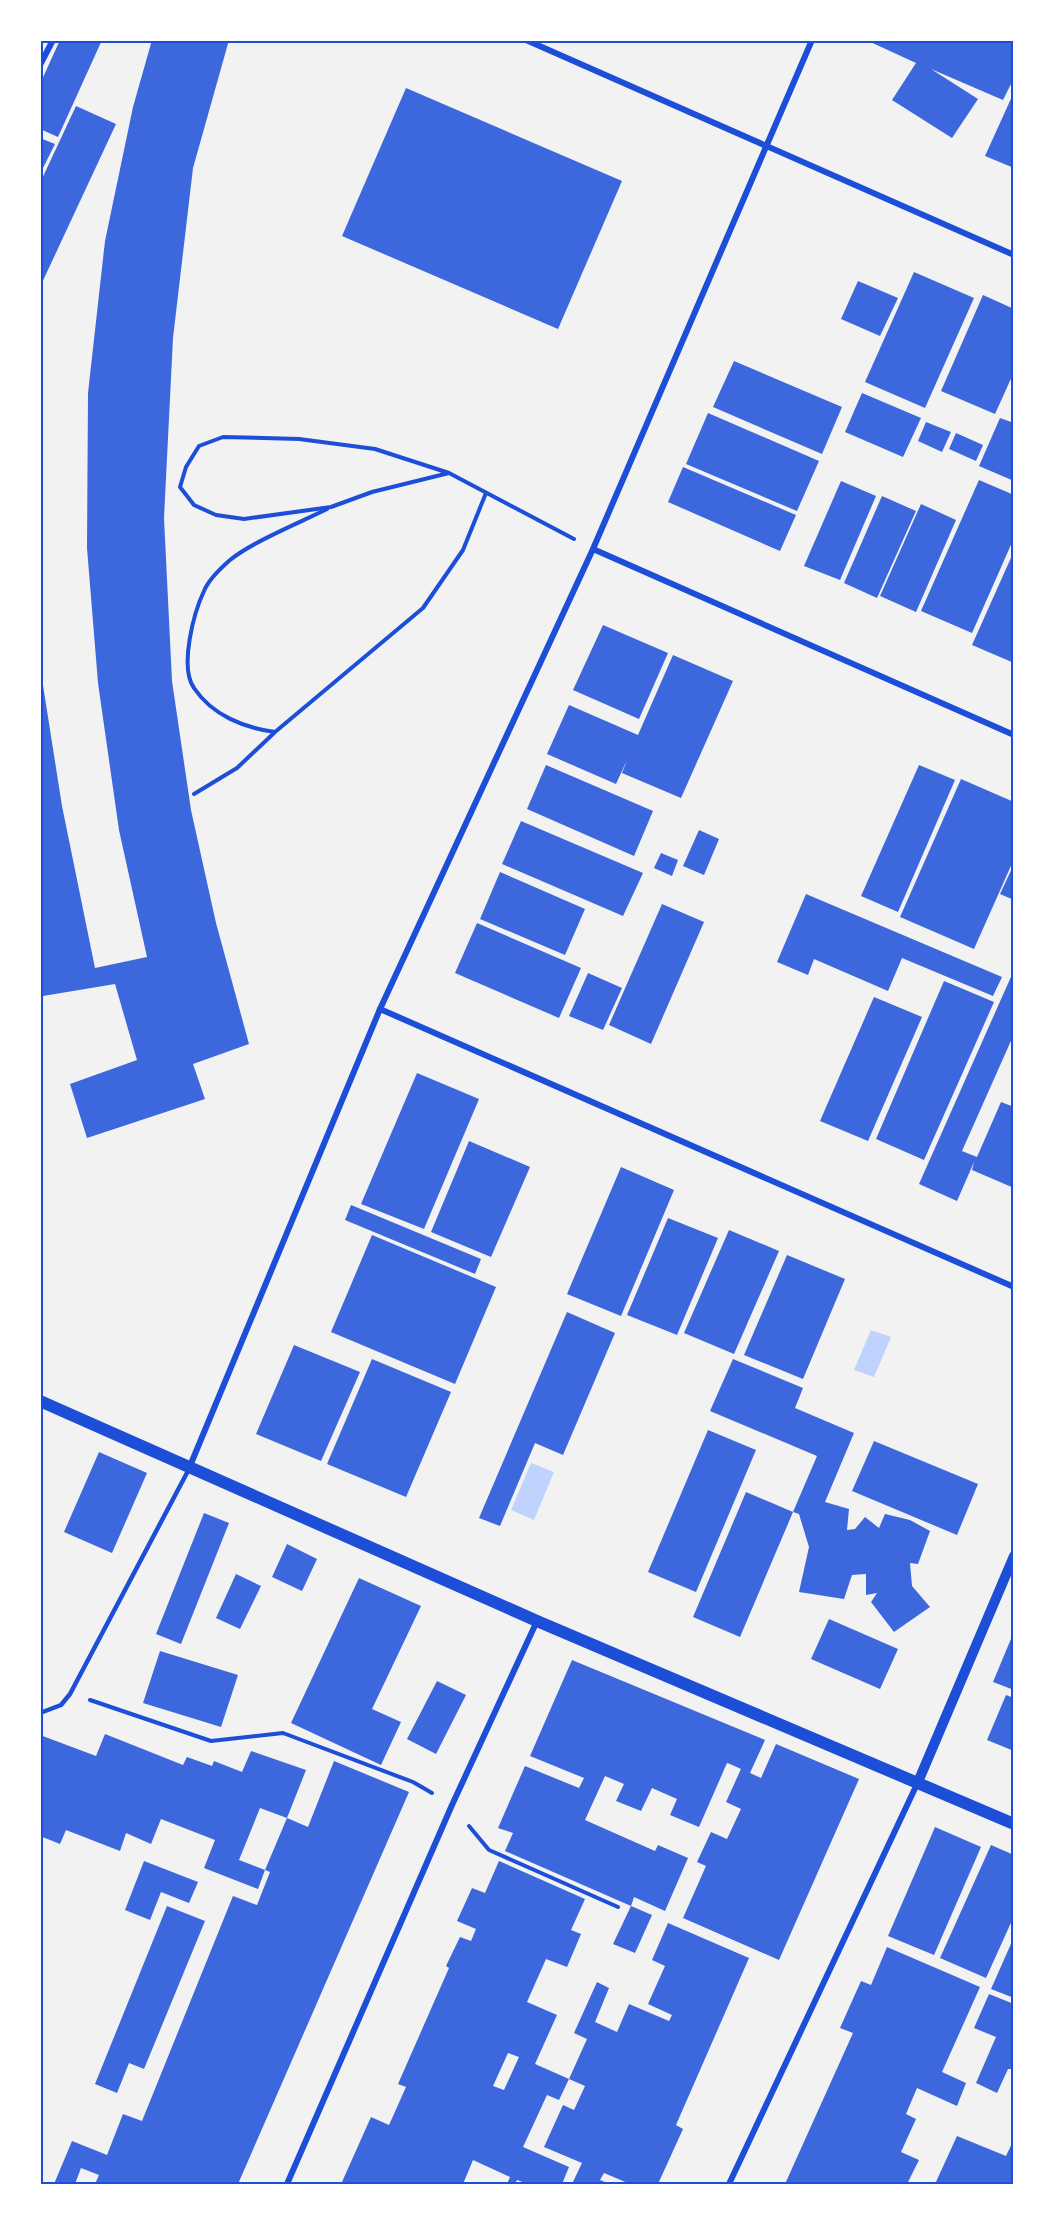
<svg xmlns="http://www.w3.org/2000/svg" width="1054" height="2225" font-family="'Fira Sans Condensed',sans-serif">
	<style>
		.water { fill: #bfd3fe }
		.building { fill: #3d67dc; fill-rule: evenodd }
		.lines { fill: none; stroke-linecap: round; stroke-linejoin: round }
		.path { stroke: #1d4ed8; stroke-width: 4 }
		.service { stroke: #1d4ed8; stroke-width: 4.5 }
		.minor { stroke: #1d4ed8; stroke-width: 6 }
		.tertiary { stroke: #1d4ed8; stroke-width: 10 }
		.secondary { stroke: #1d4ed8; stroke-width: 12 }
		.neatline { fill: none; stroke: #1d4ed8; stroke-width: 2 }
	</style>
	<rect width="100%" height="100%" fill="#f2f2f2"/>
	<g class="water">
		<path d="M 871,1330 L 891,1337 L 874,1377 L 854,1370 Z"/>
		<path d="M 531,1463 L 554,1472 L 534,1520 L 511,1510 Z"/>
	</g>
	<g class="building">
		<path d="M 60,40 L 102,40 L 58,137 L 40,129 L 40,84 Z"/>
		<path d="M 152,40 L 229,40 L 193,168 L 173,338 L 164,518 L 172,681 L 191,810 L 216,923 L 249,1044 L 193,1064 L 205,1099 L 87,1138 L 70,1084 L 137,1060 L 115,984 L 43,996 L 40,979 L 40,666 L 62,806 L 95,968 L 147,957 L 119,830 L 98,683 L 87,548 L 88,393 L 105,241 L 133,107 Z"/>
		<path d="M 866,40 L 1014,40 L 1014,78 L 1003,100 L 931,69 L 978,99 L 952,138 L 892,100 L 916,63 Z"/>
		<path d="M 406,88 L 622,181 L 558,329 L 342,236 Z"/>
		<path d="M 1014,92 L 1014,168 L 985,156 Z"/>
		<path d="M 76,106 L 116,124 L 40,287 L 40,183 Z"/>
		<path d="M 40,138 L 55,144 L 40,174 Z"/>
		<path d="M 914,272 L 974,298 L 925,408 L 865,382 Z"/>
		<path d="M 858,281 L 898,298 L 880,336 L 841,319 Z"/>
		<path d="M 983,295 L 1014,309 L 1014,372 L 995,414 L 941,391 Z"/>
		<path d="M 734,361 L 842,407 L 822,454 L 713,407 Z"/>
		<path d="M 862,393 L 921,418 L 903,457 L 845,432 Z"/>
		<path d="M 708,413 L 819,461 L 797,511 L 686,464 Z"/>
		<path d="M 1000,418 L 1014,423 L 1014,481 L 979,466 Z"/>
		<path d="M 926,422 L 951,432 L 942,452 L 918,441 Z"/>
		<path d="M 956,433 L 983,445 L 976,461 L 949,449 Z"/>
		<path d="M 683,467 L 796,515 L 780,551 L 668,502 Z"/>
		<path d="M 979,480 L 1014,495 L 1014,538 L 972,633 L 921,611 Z"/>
		<path d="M 841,481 L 876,496 L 840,580 L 804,566 Z"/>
		<path d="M 882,496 L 916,511 L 877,598 L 844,583 Z"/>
		<path d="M 921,504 L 956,520 L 916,612 L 880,596 Z"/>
		<path d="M 1014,551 L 1014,663 L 972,645 Z"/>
		<path d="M 603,625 L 668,653 L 639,719 L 573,690 Z"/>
		<path d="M 673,655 L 733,681 L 681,798 L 622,773 L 627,760 L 616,784 L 547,754 L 569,705 L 638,735 Z"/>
		<path d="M 546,765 L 653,811 L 634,856 L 527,809 Z"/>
		<path d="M 919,765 L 955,780 L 898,912 L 861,896 Z"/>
		<path d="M 961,779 L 1014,802 L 1014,859 L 974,949 L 900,917 Z"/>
		<path d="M 521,821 L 643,873 L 623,916 L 502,864 Z"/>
		<path d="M 699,830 L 719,839 L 704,875 L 683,866 Z"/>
		<path d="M 661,853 L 678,860 L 672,876 L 654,868 Z"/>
		<path d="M 1014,864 L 1014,900 L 1000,894 Z"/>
		<path d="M 500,872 L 585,909 L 565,955 L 480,919 Z"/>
		<path d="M 806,894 L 1002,977 L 993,996 L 902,958 L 888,991 L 814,959 L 808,975 L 777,962 Z"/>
		<path d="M 662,904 L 704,922 L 651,1044 L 609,1025 Z"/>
		<path d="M 477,923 L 581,968 L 559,1018 L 455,973 Z"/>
		<path d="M 1014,970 L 1014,1034 L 962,1151 L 977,1157 L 1001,1102 L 1014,1107 L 1014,1188 L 972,1170 L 974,1162 L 957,1201 L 919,1184 Z"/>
		<path d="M 588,973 L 622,988 L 603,1030 L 569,1016 Z"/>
		<path d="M 944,981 L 994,1002 L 924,1160 L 876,1139 Z"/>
		<path d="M 874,997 L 922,1017 L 868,1141 L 820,1121 Z"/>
		<path d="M 417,1073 L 479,1099 L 424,1229 L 361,1204 Z"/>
		<path d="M 469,1141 L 530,1167 L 491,1257 L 431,1232 Z"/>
		<path d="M 621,1167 L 674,1190 L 621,1316 L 567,1294 Z"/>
		<path d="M 351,1205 L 481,1259 L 475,1274 L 345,1220 Z"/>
		<path d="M 668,1218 L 718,1238 L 677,1335 L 627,1315 Z"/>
		<path d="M 729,1230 L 779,1251 L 734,1354 L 684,1333 Z"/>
		<path d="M 372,1235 L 496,1287 L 455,1384 L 331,1332 Z"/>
		<path d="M 787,1255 L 845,1279 L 803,1379 L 744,1355 Z"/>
		<path d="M 567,1312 L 615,1333 L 563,1455 L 535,1443 L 500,1526 L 479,1518 Z"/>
		<path d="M 294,1345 L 360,1372 L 321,1461 L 256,1434 Z"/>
		<path d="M 372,1359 L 451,1392 L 406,1497 L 327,1464 Z"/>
		<path d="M 733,1359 L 803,1388 L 795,1408 L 854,1433 L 825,1502 L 849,1509 L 847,1530 L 855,1529 L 865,1517 L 879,1528 L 885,1514 L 910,1520 L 930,1531 L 918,1564 L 910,1563 L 912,1586 L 930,1607 L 894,1632 L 871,1602 L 877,1593 L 866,1595 L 866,1574 L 852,1575 L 844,1599 L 799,1592 L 809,1547 L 799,1514 L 793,1512 L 740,1637 L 693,1617 L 746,1492 L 793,1512 L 817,1456 L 710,1411 Z"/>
		<path d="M 708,1430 L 756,1450 L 696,1592 L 648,1572 Z"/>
		<path d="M 874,1441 L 978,1484 L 957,1535 L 852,1491 Z"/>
		<path d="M 99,1452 L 147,1473 L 112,1553 L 64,1532 Z"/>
		<path d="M 204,1513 L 229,1523 L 181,1644 L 156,1634 Z"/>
		<path d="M 287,1544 L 317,1559 L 302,1591 L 272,1577 Z"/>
		<path d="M 236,1574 L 261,1586 L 240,1629 L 216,1618 Z"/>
		<path d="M 359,1578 L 421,1606 L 372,1709 L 401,1722 L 381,1765 L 291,1723 Z"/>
		<path d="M 829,1619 L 898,1649 L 880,1689 L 811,1659 Z"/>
		<path d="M 1013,1634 L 1014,1634 L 1014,1690 L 993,1682 Z"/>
		<path d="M 160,1651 L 238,1675 L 221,1727 L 143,1703 Z"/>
		<path d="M 572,1660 L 765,1740 L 750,1773 L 761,1778 L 776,1744 L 859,1779 L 779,1960 L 683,1918 L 706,1866 L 697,1862 L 711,1832 L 727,1839 L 741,1809 L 726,1802 L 741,1769 L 730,1764 L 727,1763 L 699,1827 L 670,1815 L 677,1799 L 652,1788 L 641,1811 L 616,1801 L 624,1784 L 605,1776 L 585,1820 L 655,1851 L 658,1845 L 688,1858 L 665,1911 L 634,1897 L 631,1906 L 505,1851 L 513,1833 L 498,1828 L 525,1766 L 579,1788 L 584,1778 L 530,1756 Z"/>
		<path d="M 437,1681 L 466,1695 L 436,1754 L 407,1739 Z"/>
		<path d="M 1006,1695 L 1014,1698 L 1014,1751 L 987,1740 Z"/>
		<path d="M 105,1734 L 183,1765 L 187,1757 L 212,1766 L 214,1761 L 242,1772 L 251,1751 L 306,1770 L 287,1818 L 260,1808 L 239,1860 L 265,1870 L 258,1889 L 204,1868 L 215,1840 L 161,1819 L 151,1844 L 126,1833 L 120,1851 L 66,1830 L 60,1844 L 40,1836 L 40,1735 L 96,1756 Z"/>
		<path d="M 334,1761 L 409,1792 L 238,2184 L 95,2184 L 99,2175 L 81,2168 L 75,2184 L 54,2184 L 72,2141 L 107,2155 L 123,2114 L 142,2121 L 233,1896 L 257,1905 L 270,1872 L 265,1870 L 287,1818 L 308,1827 Z"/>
		<path d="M 935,1827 L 981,1847 L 934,1955 L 888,1936 Z"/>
		<path d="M 991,1845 L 1014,1855 L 1014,1916 L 986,1978 L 940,1958 Z"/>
		<path d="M 144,1861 L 198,1882 L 189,1903 L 161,1892 L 150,1920 L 125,1910 Z"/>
		<path d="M 499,1861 L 585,1899 L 571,1930 L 581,1934 L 567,1967 L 546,1959 L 527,2002 L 557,2015 L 535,2064 L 569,2079 L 559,2100 L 547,2095 L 523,2147 L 569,2167 L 562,2184 L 528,2184 L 517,2180 L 515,2184 L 507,2184 L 510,2177 L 473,2160 L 463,2184 L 342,2182 L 371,2117 L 389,2125 L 406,2087 L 398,2084 L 449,1968 L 446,1966 L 460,1937 L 471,1941 L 476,1929 L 457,1921 L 472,1888 L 485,1893 ZM 508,2053 L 519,2057 L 504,2090 L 493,2086 Z"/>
		<path d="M 167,1906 L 205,1921 L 144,2069 L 129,2063 L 117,2093 L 95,2084 Z"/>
		<path d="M 631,1906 L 652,1915 L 635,1953 L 613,1944 Z"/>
		<path d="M 668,1923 L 749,1958 L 676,2125 L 683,2129 L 658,2184 L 630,2184 L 604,2173 L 600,2180 L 610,2184 L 572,2184 L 582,2163 L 544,2147 L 563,2105 L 574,2110 L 585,2086 L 569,2079 L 587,2039 L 574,2033 L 597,1982 L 609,1988 L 595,2022 L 617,2032 L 629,2004 L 669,2021 L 672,2015 L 648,2004 L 665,1966 L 652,1960 Z"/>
		<path d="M 1014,1937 L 1014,1998 L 991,1989 Z"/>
		<path d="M 887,1947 L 980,1987 L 942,2072 L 966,2083 L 957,2106 L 917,2088 L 906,2114 L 916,2119 L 901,2152 L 919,2160 L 907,2184 L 785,2184 L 853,2033 L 840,2028 L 861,1981 L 871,1985 Z"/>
		<path d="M 989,1994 L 1014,2004 L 1014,2069 L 1008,2069 L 997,2093 L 976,2083 L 996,2037 L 974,2028 Z"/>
		<path d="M 957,2136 L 1006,2156 L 1014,2139 L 1014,2184 L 935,2184 Z"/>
	</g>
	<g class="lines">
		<g class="path">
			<path d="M 449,473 L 372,492 L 331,507 L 244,519 L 216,515 L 194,505 L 180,487 L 186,467 L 199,446 L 223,437 L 299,439 L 375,449 L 449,473 L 574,539"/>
			<path d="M 327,509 C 301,522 252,542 230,560 C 222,567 208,581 204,591 C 194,612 179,667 194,688 C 212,715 244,728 275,732 L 423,608 L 463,550 L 486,493"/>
			<path d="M 194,794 L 237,768 L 274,733"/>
			<path d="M 90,1700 L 211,1741 L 283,1733 L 413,1782 L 432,1793"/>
			<path d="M 469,1826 L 489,1850 L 618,1907"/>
		</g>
		<path class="service" d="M 40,1713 L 61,1705 L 70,1694 L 189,1469"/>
		<g class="minor">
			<path d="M 526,40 L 1014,255"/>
			<path d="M 40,65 L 53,40"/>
			<path d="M 593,549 L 1014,735"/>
			<path d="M 380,1009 L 1014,1287"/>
			<path d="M 190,1466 L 380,1009 L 593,549 L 812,40"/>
			<path d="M 287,2184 L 452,1805 L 537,1621"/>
			<path d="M 729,2184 L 918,1782"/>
		</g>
		<path class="tertiary" d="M 918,1782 L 1014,1556"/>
		<path class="secondary" d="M 40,1401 L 537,1621 L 1014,1824"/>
	</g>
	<rect width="1054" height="2225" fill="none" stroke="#ffffff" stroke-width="84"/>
	<rect x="42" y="42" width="970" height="2141" class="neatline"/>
</svg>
